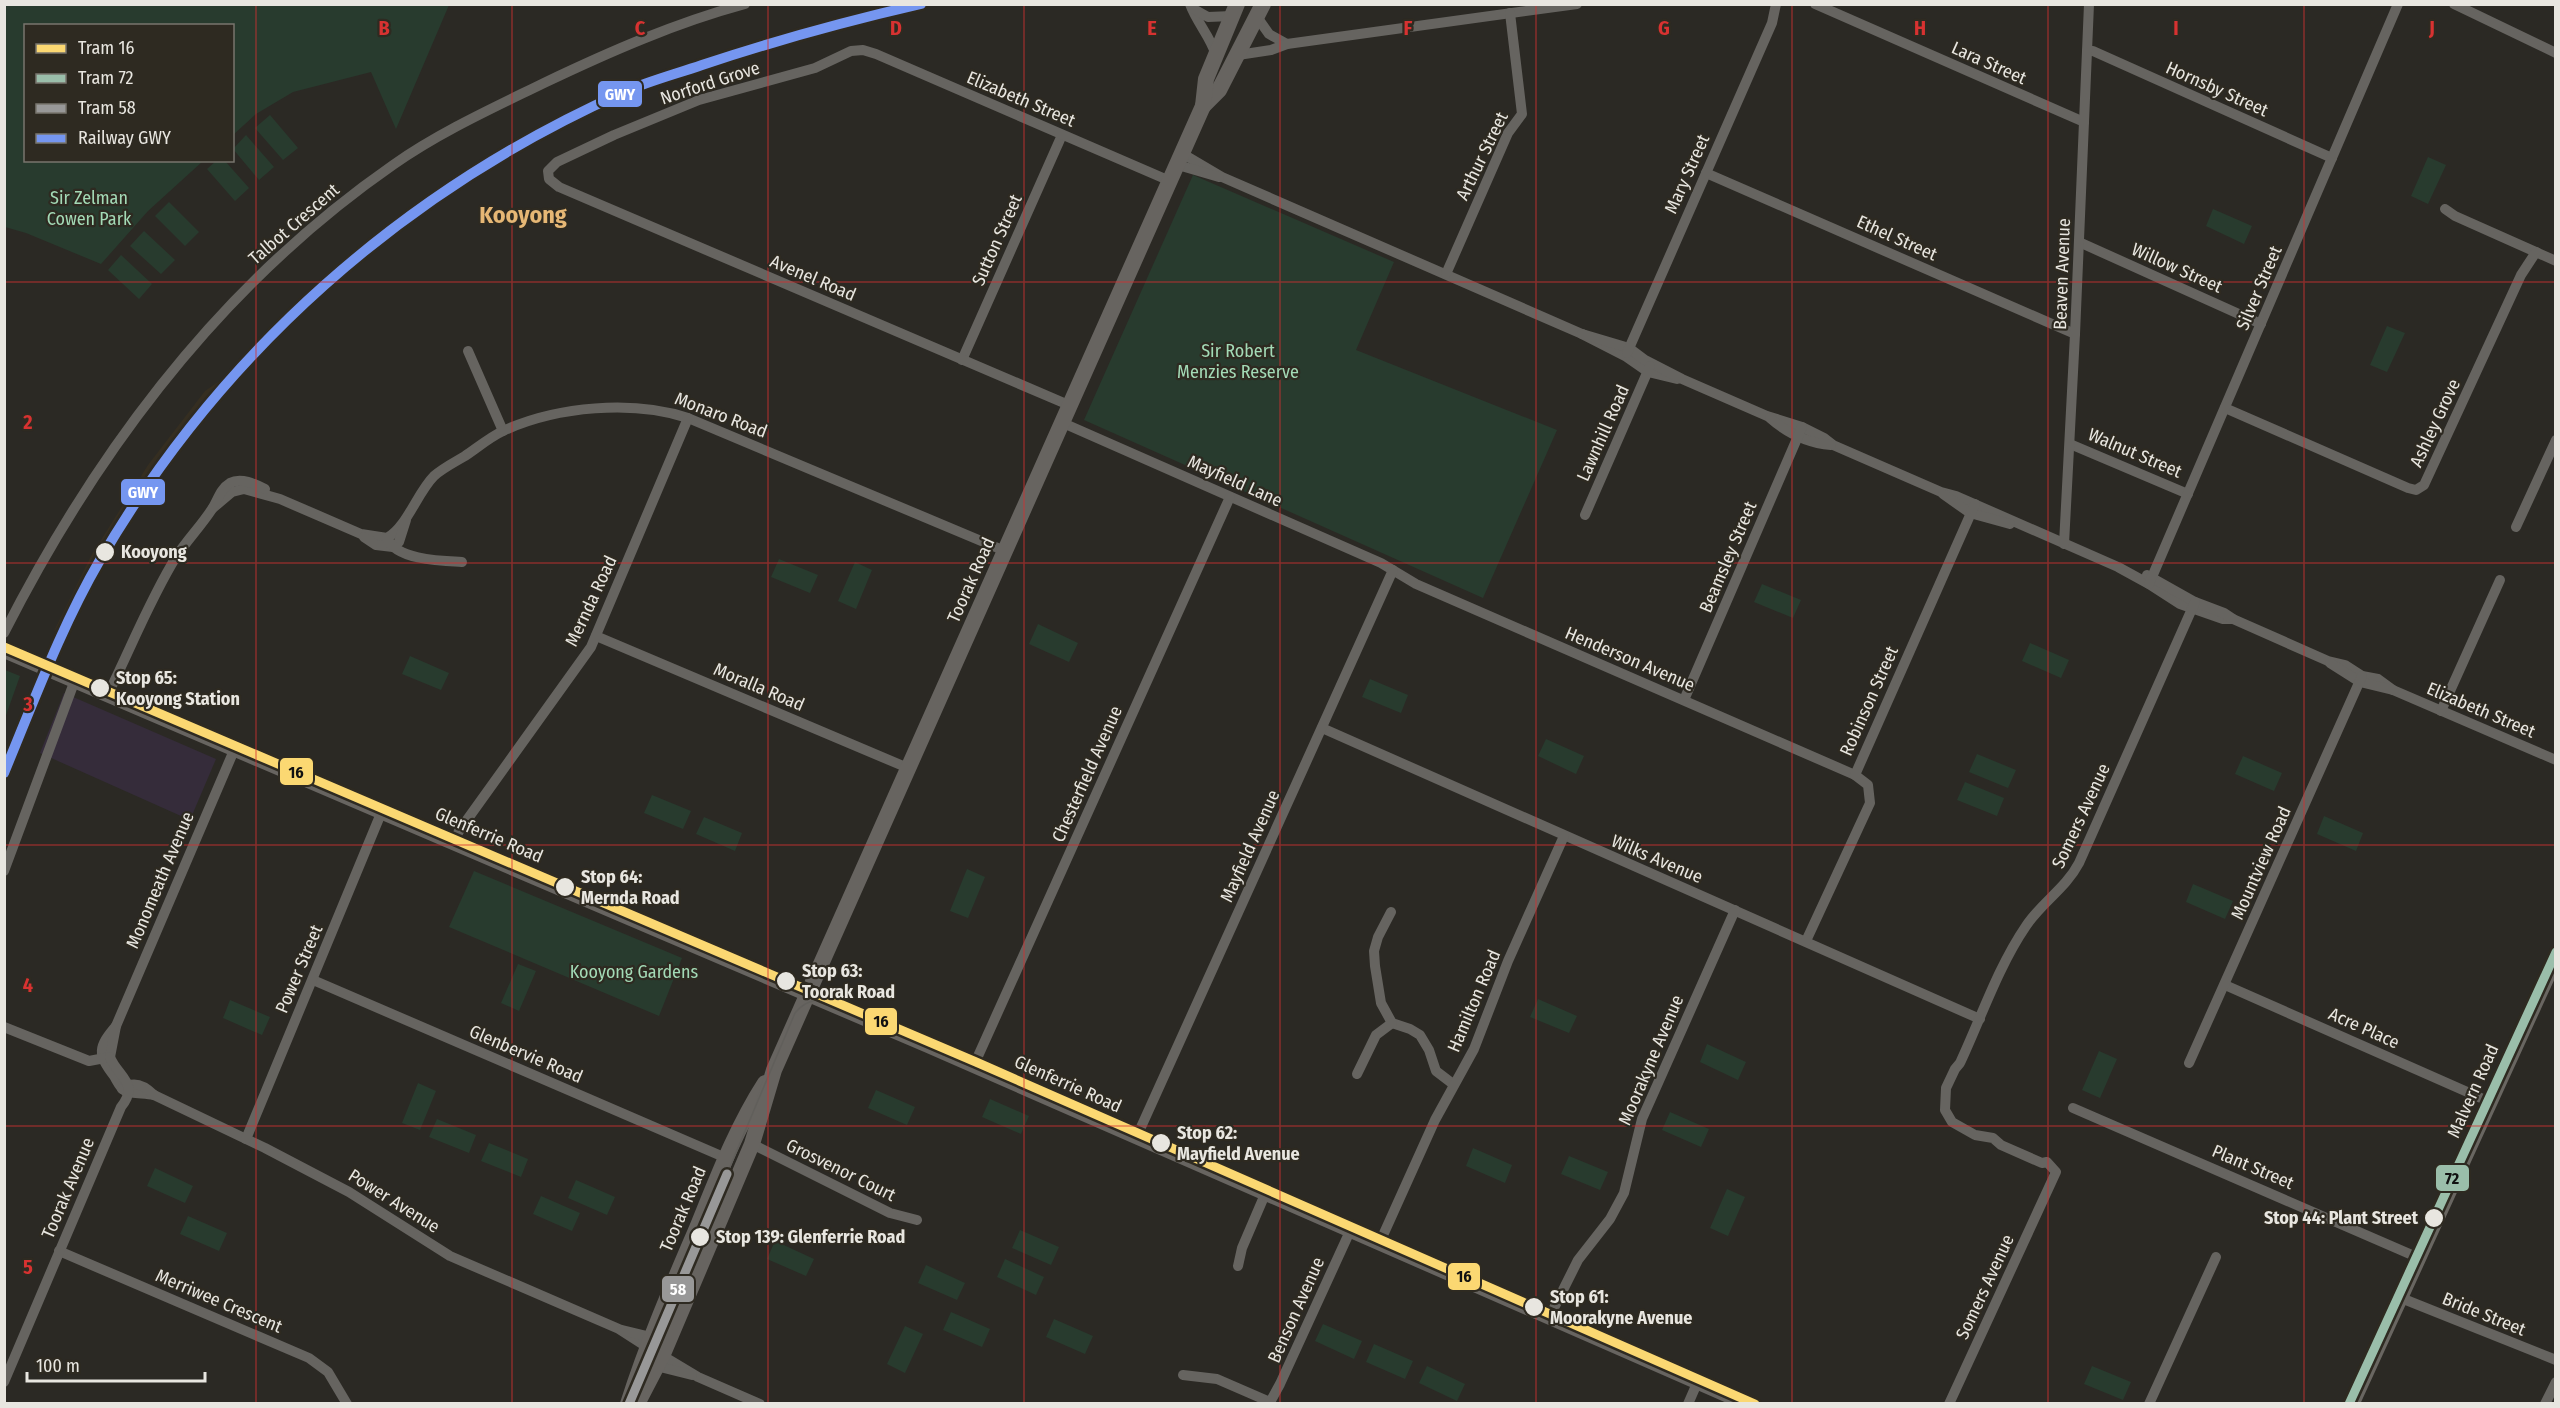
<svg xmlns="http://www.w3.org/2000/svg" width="2560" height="1408" font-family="'Fira Sans Condensed',sans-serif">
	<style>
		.commercial { fill: #352c3a }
		.built { fill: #352e21 }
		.green { fill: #283b2e }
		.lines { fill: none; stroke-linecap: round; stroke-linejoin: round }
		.minor { stroke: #666460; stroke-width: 10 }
		.secondary { stroke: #696661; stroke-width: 15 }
		.primary { stroke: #676460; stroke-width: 16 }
		.tram { stroke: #615f5b; stroke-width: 1.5 }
		.rail-1-casing { stroke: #2e2a21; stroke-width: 15 }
		.rail-1 { stroke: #7596f0; stroke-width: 10 }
		.tram-1-casing { stroke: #2e2a21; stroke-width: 14 }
		.tram-2-casing { stroke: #2e2a21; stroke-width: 14 }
		.tram-3-casing { stroke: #2e2a21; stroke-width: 14 }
		.tram-1 { stroke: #fbd872; stroke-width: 9 }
		.tram-2 { stroke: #9abeaa; stroke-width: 9 }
		.tram-3 { stroke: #989898; stroke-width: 9 }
		.grid { fill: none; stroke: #d73231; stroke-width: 1.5; stroke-opacity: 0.55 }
		.stop-dot { fill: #e8e6e0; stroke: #2e2a21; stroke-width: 2 }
		.labels { text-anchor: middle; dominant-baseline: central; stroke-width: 4.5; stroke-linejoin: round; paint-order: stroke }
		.street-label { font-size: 18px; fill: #e8e6e0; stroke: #2e2a21 }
		.park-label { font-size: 18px; fill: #a3dab6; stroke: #2e2a21 }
		.stop-label { font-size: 18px; font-weight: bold; fill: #e8e6e0; stroke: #2e2a21; text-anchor: start }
		.district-label { font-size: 24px; font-weight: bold; fill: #e6b775; stroke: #2e2a21 }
		.grid-label { font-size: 20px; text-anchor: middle; font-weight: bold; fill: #d73231; stroke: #2e2a21; stroke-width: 4.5; stroke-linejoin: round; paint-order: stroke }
		.line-badge { stroke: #2e2a21; stroke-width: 2 }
		.badge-label { font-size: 16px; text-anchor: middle; font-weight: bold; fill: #fff }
		.pale-badge-label { font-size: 16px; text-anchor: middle; font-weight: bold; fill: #111 }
	</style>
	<rect width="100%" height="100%" fill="#2b2924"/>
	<path class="commercial" d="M 64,693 L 216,759 L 190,820 L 40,753 Z"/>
	<path class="built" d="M 250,360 L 201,416 L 161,469 L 115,540 L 75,614 L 54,631 L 91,556 L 148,465 L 205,391 Z"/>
	<g class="green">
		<path d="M 5,4 L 449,4 L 449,5 L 396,129 L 371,72 L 293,92 L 256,114 L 233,135 L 232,26 L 26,26 L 26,160 L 203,161 L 148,211 L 101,264 L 26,233 L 5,227 Z"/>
		<path d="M 270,115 L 298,148 L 283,160 L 255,128 Z"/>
		<path d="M 246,135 L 274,167 L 259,180 L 233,149 Z"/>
		<path d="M 2428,157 L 2446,165 L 2428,204 L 2411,196 Z"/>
		<path d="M 216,161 L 225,161 L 249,188 L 235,201 L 207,169 Z"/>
		<path d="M 1193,175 L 1394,262 L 1356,350 L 1557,430 L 1483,598 L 1084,420 Z"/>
		<path d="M 169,202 L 199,232 L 185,246 L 155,216 Z"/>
		<path d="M 2213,209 L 2252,226 L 2244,244 L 2206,226 Z"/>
		<path d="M 144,231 L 175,260 L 161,274 L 130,246 Z"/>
		<path d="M 121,255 L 152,284 L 139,299 L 108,270 Z"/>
		<path d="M 2387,326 L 2405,333 L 2387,372 L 2370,365 Z"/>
		<path d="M 779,559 L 818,575 L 810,593 L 771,577 Z"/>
		<path d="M 855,562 L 872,570 L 856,609 L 838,601 Z"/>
		<path d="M 1762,584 L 1801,600 L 1793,618 L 1754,602 Z"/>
		<path d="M 1038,624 L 1078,643 L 1069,662 L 1029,644 Z"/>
		<path d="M 2030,643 L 2069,660 L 2061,678 L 2022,661 Z"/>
		<path d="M 410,656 L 449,673 L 441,690 L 402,674 Z"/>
		<path d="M 5,670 L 20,676 L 5,718 Z"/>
		<path d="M 1370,679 L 1408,695 L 1401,713 L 1362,697 Z"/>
		<path d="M 1546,739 L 1584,756 L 1576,774 L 1538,756 Z"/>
		<path d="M 1977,754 L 2016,770 L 2008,788 L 1969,772 Z"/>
		<path d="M 2243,756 L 2282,773 L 2274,791 L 2235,774 Z"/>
		<path d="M 1965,782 L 2004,798 L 1997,816 L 1957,800 Z"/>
		<path d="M 652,795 L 691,811 L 683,829 L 644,813 Z"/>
		<path d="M 2324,816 L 2363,833 L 2356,851 L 2317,834 Z"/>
		<path d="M 704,817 L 742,833 L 735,851 L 696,834 Z"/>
		<path d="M 967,869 L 985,877 L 968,918 L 950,911 Z"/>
		<path d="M 474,871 L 682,958 L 659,1016 L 449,927 Z"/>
		<path d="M 2193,884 L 2233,901 L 2225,919 L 2186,902 Z"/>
		<path d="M 518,964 L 536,971 L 519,1011 L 501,1003 Z"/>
		<path d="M 1538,999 L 1577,1016 L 1569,1033 L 1530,1017 Z"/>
		<path d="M 230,1000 L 270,1017 L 262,1035 L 223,1018 Z"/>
		<path d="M 1707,1044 L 1746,1062 L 1738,1080 L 1700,1062 Z"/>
		<path d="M 2099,1051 L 2117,1059 L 2100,1098 L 2082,1090 Z"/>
		<path d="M 418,1083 L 436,1091 L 420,1130 L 402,1123 Z"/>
		<path d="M 876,1090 L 915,1107 L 907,1125 L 868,1108 Z"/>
		<path d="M 990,1099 L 1029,1116 L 1021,1134 L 982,1117 Z"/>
		<path d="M 1670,1112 L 1709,1129 L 1701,1147 L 1662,1130 Z"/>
		<path d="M 437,1119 L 476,1135 L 469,1153 L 429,1137 Z"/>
		<path d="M 489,1143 L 528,1159 L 521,1177 L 481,1161 Z"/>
		<path d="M 1473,1148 L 1512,1165 L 1505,1183 L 1466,1166 Z"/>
		<path d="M 1569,1156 L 1608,1172 L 1600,1190 L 1561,1174 Z"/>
		<path d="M 155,1168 L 193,1186 L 185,1203 L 147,1186 Z"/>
		<path d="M 576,1180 L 615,1197 L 607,1215 L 568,1198 Z"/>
		<path d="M 1727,1189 L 1745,1197 L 1728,1236 L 1710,1228 Z"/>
		<path d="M 541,1196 L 580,1213 L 572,1231 L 533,1214 Z"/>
		<path d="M 188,1216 L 227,1233 L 219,1251 L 180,1234 Z"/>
		<path d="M 1020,1230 L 1059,1247 L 1051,1265 L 1012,1248 Z"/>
		<path d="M 775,1241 L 814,1259 L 806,1276 L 767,1259 Z"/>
		<path d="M 1005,1259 L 1044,1277 L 1036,1295 L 997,1277 Z"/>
		<path d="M 926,1265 L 965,1283 L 957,1300 L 918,1283 Z"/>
		<path d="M 951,1312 L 990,1329 L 982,1347 L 943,1330 Z"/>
		<path d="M 1054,1319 L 1093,1336 L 1085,1354 L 1046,1337 Z"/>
		<path d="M 1323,1324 L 1362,1341 L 1354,1359 L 1315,1341 Z"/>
		<path d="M 905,1326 L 923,1334 L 905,1373 L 887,1364 Z"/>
		<path d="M 1374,1344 L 1413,1361 L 1405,1379 L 1366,1362 Z"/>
		<path d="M 1427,1366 L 1465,1384 L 1457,1401 L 1419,1383 Z"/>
		<path d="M 2092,1366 L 2131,1382 L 2123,1400 L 2084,1384 Z"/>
	</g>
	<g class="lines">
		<g class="minor">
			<path d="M 1190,4 C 1197,23 1210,36 1216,55"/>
			<path d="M 1815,4 L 2084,122"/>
			<path d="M 2454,4 L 2556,53"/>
			<path d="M 1192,8 L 1208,17 L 1232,16"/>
			<path d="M 1257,17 L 1269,34 L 1287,44"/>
			<path d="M 2087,51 L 2093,51 L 2332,158"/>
			<path d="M 1238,55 L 1271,50 L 1287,44 L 1577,4"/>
			<path d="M 1183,154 L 1222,177 L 1582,334 L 1625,356 L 1648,372 L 1677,379"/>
			<path d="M 1178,165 L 1219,177"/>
			<path d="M 1706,173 L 2075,334"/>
			<path d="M 2445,209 L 2455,216 L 2556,261"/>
			<path d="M 2079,242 L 2261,324"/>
			<path d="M 1446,274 L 1508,133 L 1522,114 L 1510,13"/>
			<path d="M 1582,334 L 1629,348 L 1645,360 L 1682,379 L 1767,416 L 1802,427 L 1824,438 L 1833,445 L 1941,492 L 1956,496 L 2118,567 L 2149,584 L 2180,604 L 2223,619 L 2233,619"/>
			<path d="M 468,351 L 503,431"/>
			<path d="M 1627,353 L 1772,23 L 1776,4"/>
			<path d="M 962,360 L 1062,135"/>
			<path d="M 1071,406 L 559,187 L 549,179 L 548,171 L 557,162 L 614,135 L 699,100 L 815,68 L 851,51 L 863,50 L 876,54 L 1170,181"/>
			<path d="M 2225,408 L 2408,488 L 2416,490 L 2424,485 L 2521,275 L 2536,252"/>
			<path d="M 1770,418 C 1787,433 1809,443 1831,445"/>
			<path d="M 1063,423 L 1381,563 L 1416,584 L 1855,775"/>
			<path d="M 2070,444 L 2188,494"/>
			<path d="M 1943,494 L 1970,513 L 2010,524"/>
			<path d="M 213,508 L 232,492 L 244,489 L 280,499 L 361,534 L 387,538 C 407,527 417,493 434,476 C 443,468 455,462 465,456 C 477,448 490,437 503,431 C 557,406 633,400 688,418 L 1005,551"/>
			<path d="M 1585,515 L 1650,366"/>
			<path d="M 2516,527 L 2556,440"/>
			<path d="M 364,537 L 376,545 L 393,547 L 399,542 L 406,520"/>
			<path d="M 387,538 C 396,560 441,561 462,562"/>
			<path d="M 2064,544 L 2075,334 L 2089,4"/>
			<path d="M 2147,575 L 2195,602 L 2224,613 L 2233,619 L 2328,661 L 2345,665 L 2362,676 L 2378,679 L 2393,690"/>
			<path d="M 2149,584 L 2398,4"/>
			<path d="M 4,633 C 97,450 223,283 393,165 C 440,132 493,108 544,83 C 609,52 675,23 745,4"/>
			<path d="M 596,636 L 908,768"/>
			<path d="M 2330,663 L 2360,682 L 2393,690 L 2556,760"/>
			<path d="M 108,694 C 131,648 149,601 176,557 C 187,540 201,526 212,509 C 218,500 220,489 230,483 C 241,477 255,484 265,489"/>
			<path d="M 1684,700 L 1802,427"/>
			<path d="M 2441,711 L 2500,580"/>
			<path d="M 1322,728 L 1980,1019"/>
			<path d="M 454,842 L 459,831 L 591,647 L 688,418"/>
			<path d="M 4,871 L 75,680"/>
			<path d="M 1391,912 L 1378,937 L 1374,951 L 1375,966 L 1381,1003 L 1392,1023 L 1410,1029 L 1420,1035 L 1429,1050 L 1436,1071 L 1453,1084"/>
			<path d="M 1806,941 L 1870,803 L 1868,785 L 1855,775 L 1975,504"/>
			<path d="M 313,980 L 726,1158"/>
			<path d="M 2225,985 L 2490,1102"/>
			<path d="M 116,1026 C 98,1047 97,1054 114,1076 C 117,1081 120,1088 125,1091 C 133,1094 145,1093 154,1095"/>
			<path d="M 4,1027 L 89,1061 L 110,1057"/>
			<path d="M 110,1057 L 116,1026 L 235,748"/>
			<path d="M 2189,1063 L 2362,676"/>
			<path d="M 974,1065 L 1230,497"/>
			<path d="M 1357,1074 L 1376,1035 L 1392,1023"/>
			<path d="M 122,1089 C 134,1080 144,1085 154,1095 L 265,1148 L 349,1192 L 450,1256 L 619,1329 L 647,1347"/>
			<path d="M 2073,1108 L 2419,1258"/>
			<path d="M 1137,1136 L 1393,570"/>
			<path d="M 246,1139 L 382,811"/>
			<path d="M 752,1144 L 890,1213 L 917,1220"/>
			<path d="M 1380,1242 L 1435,1120 L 1474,1049 L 1508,961 L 1564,836"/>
			<path d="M 59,1251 L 309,1358 L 328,1372 L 347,1404"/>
			<path d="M 1238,1266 L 1242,1248 L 1266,1192"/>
			<path d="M 2401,1298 L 2556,1360"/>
			<path d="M 1550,1316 L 1578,1260 L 1610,1219 L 1624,1193 L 1642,1119 L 1735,910"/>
			<path d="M 622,1330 L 651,1337"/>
			<path d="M 658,1353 L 698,1377 L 760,1404"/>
			<path d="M 652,1365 L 692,1375"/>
			<path d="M 1183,1375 L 1217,1379 L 1270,1402"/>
			<path d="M 4,1382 L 121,1107 C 140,1083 118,1077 110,1057"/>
			<path d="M 1269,1404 L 1280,1384 L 1351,1229"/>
			<path d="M 1688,1404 L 1698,1381"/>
			<path d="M 1949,1404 L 2056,1172 L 2047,1162 L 2042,1163 L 2001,1145 L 1993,1138 L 1975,1135 L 1952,1122 L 1945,1110 L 1946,1088 L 1955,1069 L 1960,1063 C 1981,1018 1998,967 2026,926 C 2041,903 2066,888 2079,863 L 2195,602"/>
			<path d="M 2149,1404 L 2216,1257"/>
			<path d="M 2545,1404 L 2556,1382"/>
		</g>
		<path class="secondary" d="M 2352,1404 L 2556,958"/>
		<g class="primary">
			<path d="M 1203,106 L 1219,90 L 1263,4"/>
			<path d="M 4,650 L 928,1045 L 1749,1404"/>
			<path d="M 628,1404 C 647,1344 672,1286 697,1228 C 717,1179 736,1128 765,1083"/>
			<path d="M 637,1404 L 663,1354 L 752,1144 L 774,1070 L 801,1009 L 1203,106 L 1206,79 L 1237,4"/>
		</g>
		<path class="tram" d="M 727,1174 L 795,1013 C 807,998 822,997 839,1003"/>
		<g class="rail-1-casing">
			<path id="rail-1" d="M 4,773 C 34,701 61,627 100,560 C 221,352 404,190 624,92 C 649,81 676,74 702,65 C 774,41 847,21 921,4"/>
		</g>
		<use href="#rail-1" class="rail-1"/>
		<g class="tram-1-casing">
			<path id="tram-1" d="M 4,647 L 976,1062 L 1755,1404"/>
		</g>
		<g class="tram-2-casing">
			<path id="tram-2" d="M 2349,1404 L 2556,952"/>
		</g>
		<g class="tram-3-casing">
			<path id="tram-3" d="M 629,1404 L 727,1174"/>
		</g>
		<use href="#tram-1" class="tram-1"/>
		<use href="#tram-2" class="tram-2"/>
		<use href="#tram-3" class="tram-3"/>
	</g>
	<path class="grid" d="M 256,4 L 256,1404M 512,4 L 512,1404M 768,4 L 768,1404M 1024,4 L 1024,1404M 1280,4 L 1280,1404M 1536,4 L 1536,1404M 1792,4 L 1792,1404M 2048,4 L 2048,1404M 2304,4 L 2304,1404M 4,282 L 2556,282M 4,563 L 2556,563M 4,845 L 2556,845M 4,1126 L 2556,1126"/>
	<g class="stop-dot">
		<circle cx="105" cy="552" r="10"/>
		<circle cx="100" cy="688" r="10"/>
		<circle cx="565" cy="887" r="10"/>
		<circle cx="786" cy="981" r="10"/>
		<circle cx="1161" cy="1143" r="10"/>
		<circle cx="2434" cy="1218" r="10"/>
		<circle cx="700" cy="1237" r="10"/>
		<circle cx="1534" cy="1307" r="10"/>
	</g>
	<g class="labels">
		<g class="street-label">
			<text transform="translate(1989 63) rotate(24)">Lara Street</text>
			<text transform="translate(710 83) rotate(-18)">Norford Grove</text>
			<text transform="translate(2217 89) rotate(24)">Hornsby Street</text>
			<text transform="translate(1021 99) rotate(23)">Elizabeth Street</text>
			<text transform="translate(1482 156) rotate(-64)">Arthur Street</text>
			<text transform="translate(1687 174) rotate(-66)">Mary Street</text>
			<text transform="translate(294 224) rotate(-41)">Talbot Crescent</text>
			<text transform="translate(1897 238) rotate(24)">Ethel Street</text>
			<text transform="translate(997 240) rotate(-66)">Sutton Street</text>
			<text transform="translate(2177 268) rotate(24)">Willow Street</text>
			<text transform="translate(2062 274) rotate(-88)">Beaven Avenue</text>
			<text transform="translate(813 278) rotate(23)">Avenel Road</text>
			<text transform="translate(2259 288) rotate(-67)">Silver Street</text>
			<text transform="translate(721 415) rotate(21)">Monaro Road</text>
			<text transform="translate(2435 423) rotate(-65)">Ashley Grove</text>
			<text transform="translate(1603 433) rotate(-66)">Lawnhill Road</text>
			<text transform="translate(2135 453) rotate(23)">Walnut Street</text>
			<text transform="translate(1235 481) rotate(24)">Mayfield Lane</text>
			<text transform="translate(1728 557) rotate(-67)">Beamsley Street</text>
			<text transform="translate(971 580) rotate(-66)">Toorak Road</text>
			<text transform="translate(591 601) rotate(-65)">Mernda Road</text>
			<text transform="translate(1630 659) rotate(23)">Henderson Avenue</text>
			<text transform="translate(759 687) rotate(23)">Moralla Road</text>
			<text transform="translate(1869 701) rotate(-66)">Robinson Street</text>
			<text transform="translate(2481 710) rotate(23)">Elizabeth Street</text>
			<text transform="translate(1087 774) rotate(-66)">Chesterfield Avenue</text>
			<text transform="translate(2081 816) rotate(-65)">Somers Avenue</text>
			<text transform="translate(489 835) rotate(23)">Glenferrie Road</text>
			<text transform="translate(1250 846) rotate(-66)">Mayfield Avenue</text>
			<text transform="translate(1657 859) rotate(23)">Wilks Avenue</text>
			<text transform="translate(2261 863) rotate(-66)">Mountview Road</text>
			<text transform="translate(160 880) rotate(-67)">Monomeath Avenue</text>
			<text transform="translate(299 969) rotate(-67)">Power Street</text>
			<text transform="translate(1474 1001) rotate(-67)">Hamilton Road</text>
			<text transform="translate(2364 1028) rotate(24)">Acre Place</text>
			<text transform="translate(526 1054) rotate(23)">Glenbervie Road</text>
			<text transform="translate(1651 1060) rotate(-67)">Moorakyne Avenue</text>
			<text transform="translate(1068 1084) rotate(24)">Glenferrie Road</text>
			<text transform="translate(2473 1091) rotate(-66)">Malvern Road</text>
			<text transform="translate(2253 1167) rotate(23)">Plant Street</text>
			<text transform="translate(841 1170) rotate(26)">Grosvenor Court</text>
			<text transform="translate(68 1188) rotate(-67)">Toorak Avenue</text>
			<text transform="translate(394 1201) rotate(32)">Power Avenue</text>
			<text transform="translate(683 1209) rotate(-67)">Toorak Road</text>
			<text transform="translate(1985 1287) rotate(-65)">Somers Avenue</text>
			<text transform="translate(219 1301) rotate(23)">Merriwee Crescent</text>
			<text transform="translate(1296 1310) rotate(-66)">Benson Avenue</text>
			<text transform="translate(2484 1314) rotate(22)">Bride Street</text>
		</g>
		<g class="park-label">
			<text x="89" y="198">Sir Zelman<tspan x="89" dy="21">Cowen Park</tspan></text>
			<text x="1238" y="351">Sir Robert<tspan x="1238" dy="21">Menzies Reserve</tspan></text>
			<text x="634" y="972">Kooyong Gardens</text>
		</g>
		<g class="stop-label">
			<text x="121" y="552">Kooyong</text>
			<text x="116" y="678">Stop 65:<tspan x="116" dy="21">Kooyong Station</tspan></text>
			<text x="581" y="877">Stop 64:<tspan x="581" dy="21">Mernda Road</tspan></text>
			<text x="802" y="971">Stop 63:<tspan x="802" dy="21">Toorak Road</tspan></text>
			<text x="1177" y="1133">Stop 62:<tspan x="1177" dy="21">Mayfield Avenue</tspan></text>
			<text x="2418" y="1218" text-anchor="end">Stop 44: Plant Street</text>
			<text x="716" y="1237">Stop 139: Glenferrie Road</text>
			<text x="1550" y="1297">Stop 61:<tspan x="1550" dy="21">Moorakyne Avenue</tspan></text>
		</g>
		<g class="district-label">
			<text x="523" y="215">Kooyong</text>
		</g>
	</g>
	<g class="grid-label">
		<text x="384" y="35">B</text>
		<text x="640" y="35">C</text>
		<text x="896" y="35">D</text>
		<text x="1152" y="35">E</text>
		<text x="1408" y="35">F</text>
		<text x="1664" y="35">G</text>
		<text x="1920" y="35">H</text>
		<text x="2176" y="35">I</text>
		<text x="2432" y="35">J</text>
		<text x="28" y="429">2</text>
		<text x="28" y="711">3</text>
		<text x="28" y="992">4</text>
		<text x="28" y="1274">5</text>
	</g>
	<g class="line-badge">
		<rect x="597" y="80" width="46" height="28" rx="6" fill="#7596f0"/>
		<rect x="120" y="478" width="46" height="28" rx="6" fill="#7596f0"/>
		<rect x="279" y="757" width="35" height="29" rx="6" fill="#fbd872"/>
		<rect x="864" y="1007" width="34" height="29" rx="6" fill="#fbd872"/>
		<rect x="2435" y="1164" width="35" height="28" rx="6" fill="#9abeaa"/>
		<rect x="1447" y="1262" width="34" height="29" rx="6" fill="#fbd872"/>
		<rect x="661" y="1275" width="34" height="28" rx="6" fill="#989898"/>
	</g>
	<g class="badge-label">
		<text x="620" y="100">GWY</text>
		<text x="143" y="498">GWY</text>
		<text x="678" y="1295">58</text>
	</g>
	<g class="pale-badge-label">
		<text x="296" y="778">16</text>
		<text x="881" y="1027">16</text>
		<text x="2452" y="1184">72</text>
		<text x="1464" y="1282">16</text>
	</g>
	<rect width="2560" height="1408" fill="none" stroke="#e8e6e0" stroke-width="12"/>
	<rect x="24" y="24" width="210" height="138" fill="#2e2a21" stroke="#78756d" stroke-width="1.5"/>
	<rect x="36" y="44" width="30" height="9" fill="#fbd872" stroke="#78756d" stroke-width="1.5"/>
	<text x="78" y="54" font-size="18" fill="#e8e6e0">Tram 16</text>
	<rect x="36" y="74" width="30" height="9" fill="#9abeaa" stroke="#78756d" stroke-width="1.5"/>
	<text x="78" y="84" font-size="18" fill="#e8e6e0">Tram 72</text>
	<rect x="36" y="104" width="30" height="9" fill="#989898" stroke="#78756d" stroke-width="1.5"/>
	<text x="78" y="114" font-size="18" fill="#e8e6e0">Tram 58</text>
	<rect x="36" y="134" width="30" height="9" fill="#7596f0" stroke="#78756d" stroke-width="1.5"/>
	<text x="78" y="144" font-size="18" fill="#e8e6e0">Railway GWY</text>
	<path d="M27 1372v9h178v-9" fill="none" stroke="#e8e6e0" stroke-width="3"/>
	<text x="36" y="1372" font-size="18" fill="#e8e6e0" stroke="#2e2a21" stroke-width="4.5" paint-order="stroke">100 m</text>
</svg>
